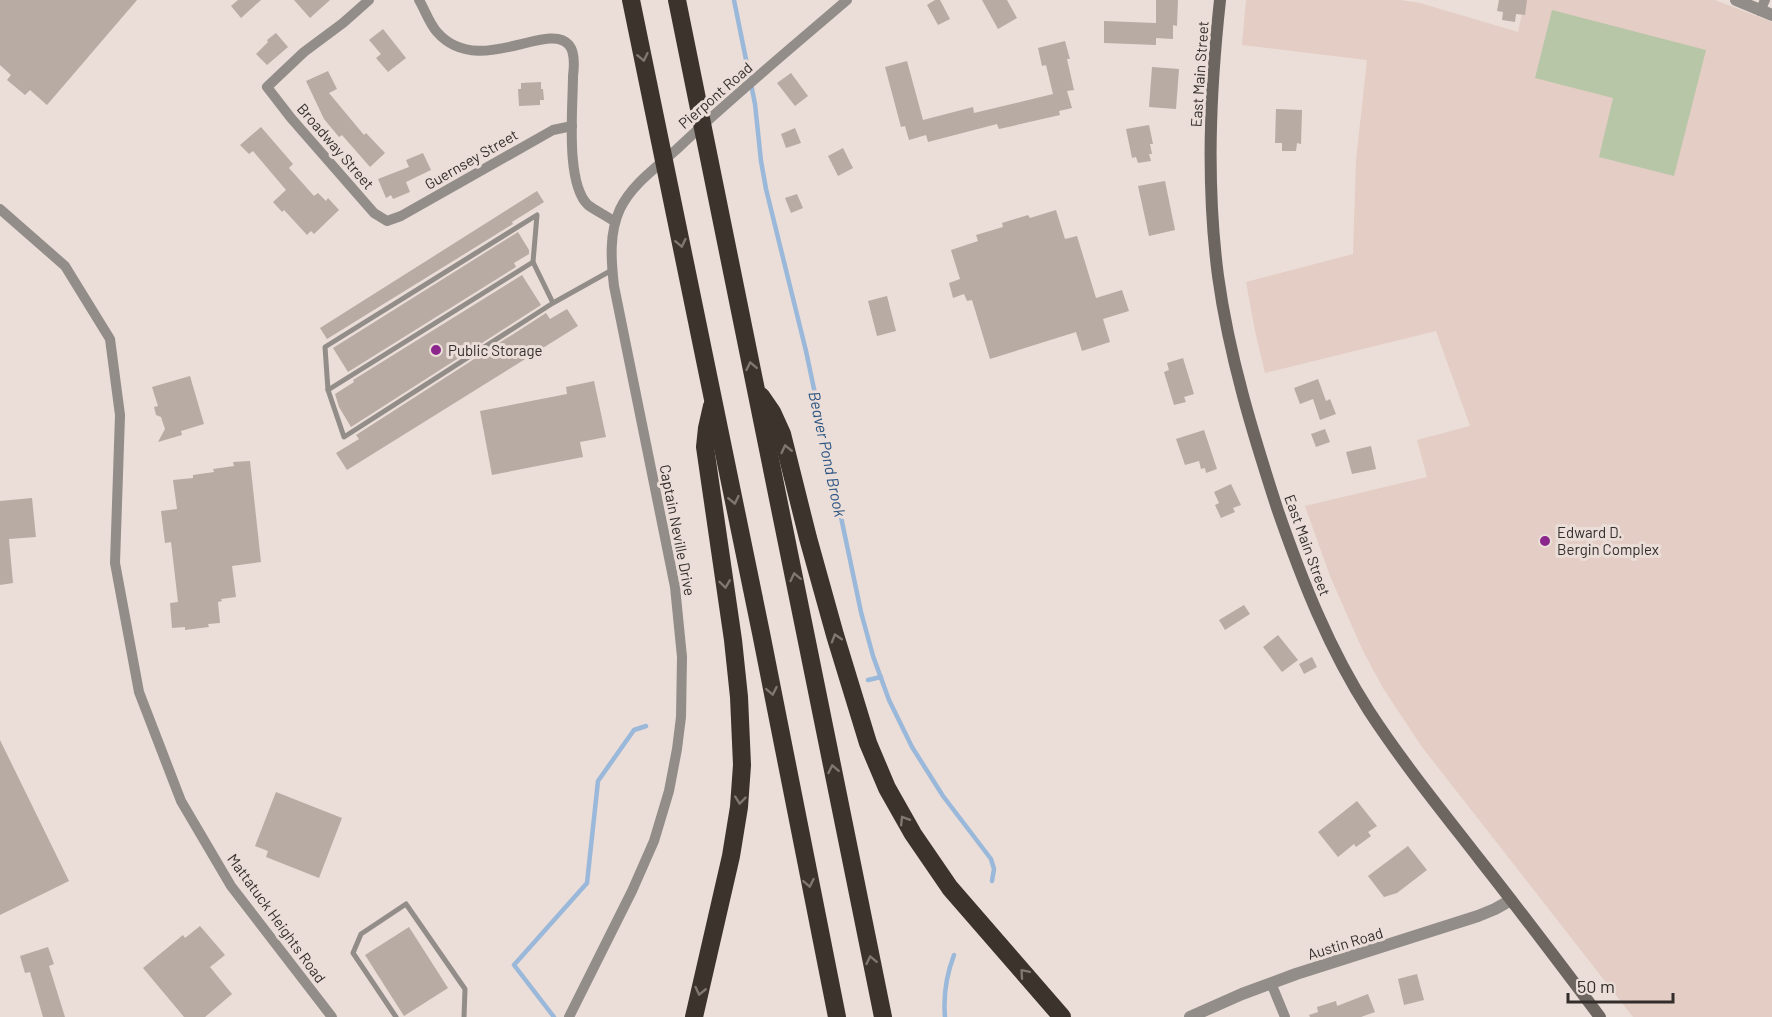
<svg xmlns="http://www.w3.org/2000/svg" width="1772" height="1017" font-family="Barlow,sans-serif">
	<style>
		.built { fill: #e3cdc5 }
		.green { fill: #b7c6a6 }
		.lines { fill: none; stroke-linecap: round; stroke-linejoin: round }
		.stream { stroke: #9ab8da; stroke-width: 4.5 }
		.building { fill: #b7aba4 }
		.service { stroke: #928d89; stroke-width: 5 }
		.minor { stroke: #928d89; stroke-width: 10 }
		.tertiary { stroke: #928d89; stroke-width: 12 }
		.secondary { stroke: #6c6560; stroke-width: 12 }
		.motorway { stroke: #3c332c; stroke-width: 18 }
		.oneway { stroke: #827770 }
		.poi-dot { fill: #8b268d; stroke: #ebddd7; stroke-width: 2 }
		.labels { text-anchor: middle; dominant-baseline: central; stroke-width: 6; stroke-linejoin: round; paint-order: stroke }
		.street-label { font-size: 15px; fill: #332e2c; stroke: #ebddd7 }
		.poi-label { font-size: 15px; fill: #332e2c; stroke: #ebddd7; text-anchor: start }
		.water-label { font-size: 16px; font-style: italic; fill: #285280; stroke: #ebddd7 }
	</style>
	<rect width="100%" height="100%" fill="#ebddd7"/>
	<path class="built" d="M 1246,0 L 1401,0 L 1420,3 L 1518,32 L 1525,0 L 1715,0 L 1772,22 L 1772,1017 L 1633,1017 L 1422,747 L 1383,688 L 1363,651 L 1330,576 L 1305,506 L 1427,477 L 1417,440 L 1470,426 L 1436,331 L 1265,373 L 1255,331 L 1246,282 L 1353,254 L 1356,160 L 1367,60 L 1242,45 Z"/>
	<path class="green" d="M 1552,10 L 1706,50 L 1674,176 L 1599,157 L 1613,98 L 1535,78 Z"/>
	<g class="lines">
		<g class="stream">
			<path d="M 734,0 L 755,104 L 761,161 L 766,189 L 806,351 L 861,612 L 873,656 L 889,700 L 912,747 L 943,796 L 991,859 L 994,869 L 992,881"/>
			<path d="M 868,680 L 881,677"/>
			<path d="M 554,1017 L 514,965 L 587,883 L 598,781 L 634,730 L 646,726"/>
			<path d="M 945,1017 C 943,994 946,976 954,955"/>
		</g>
	</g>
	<g class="building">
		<path d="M 0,0 L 137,0 L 47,105 L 30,90 L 25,95 L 7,80 L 11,75 L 0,65 Z"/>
		<path d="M 238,0 L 261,0 L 241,18 L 231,6 Z"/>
		<path d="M 294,0 L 330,0 L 310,18 Z"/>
		<path d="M 935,0 L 940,0 L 950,19 L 938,25 L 927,5 Z"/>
		<path d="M 982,0 L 1007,0 L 1017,18 L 998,29 Z"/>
		<path d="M 1156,0 L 1178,0 L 1177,26 L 1173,25 L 1173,39 L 1156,38 L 1156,45 L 1104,43 L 1104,21 L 1156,23 Z"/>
		<path d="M 1499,0 L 1527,0 L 1525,15 L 1516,14 L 1515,22 L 1502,20 L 1503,12 L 1497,11 Z"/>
		<path d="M 383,29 L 406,58 L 388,72 L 376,58 L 381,54 L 369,40 Z"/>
		<path d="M 276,33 L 288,47 L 267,65 L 256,54 L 268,42 L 267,40 Z"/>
		<path d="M 1065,41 L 1070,59 L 1067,59 L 1074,90 L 1067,91 L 1072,108 L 1059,111 L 1060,115 L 999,129 L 997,124 L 928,142 L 926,135 L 909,140 L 905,126 L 901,127 L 885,67 L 907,61 L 923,120 L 973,107 L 974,113 L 1053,94 L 1046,65 L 1042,66 L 1038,48 Z"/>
		<path d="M 1152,67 L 1179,69 L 1176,109 L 1149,107 Z"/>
		<path d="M 328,71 L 337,89 L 329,93 L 364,135 L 366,133 L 385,153 L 370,167 L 342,135 L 339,137 L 324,119 L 306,81 Z"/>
		<path d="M 791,73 L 808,96 L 795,106 L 777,83 Z"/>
		<path d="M 541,82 L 541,89 L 543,89 L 544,100 L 540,100 L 540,105 L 519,106 L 518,89 L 521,89 L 521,83 Z"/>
		<path d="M 1276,109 L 1302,110 L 1301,144 L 1297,143 L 1296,151 L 1282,151 L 1282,143 L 1275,143 Z"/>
		<path d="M 1149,125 L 1153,144 L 1150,144 L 1152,154 L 1149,154 L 1151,161 L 1138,163 L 1136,157 L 1132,158 L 1126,129 Z"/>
		<path d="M 261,127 L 293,164 L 289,168 L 314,196 L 318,193 L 326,201 L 328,198 L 339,210 L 314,234 L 311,231 L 307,235 L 284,210 L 282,212 L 273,202 L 286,190 L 253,151 L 249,154 L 240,145 Z"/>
		<path d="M 795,128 L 801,143 L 786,148 L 781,134 Z"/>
		<path d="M 843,148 L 853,168 L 838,176 L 828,156 Z"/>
		<path d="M 423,153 L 431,170 L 406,182 L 410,192 L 393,199 L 391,195 L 386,198 L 378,179 L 409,167 L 406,160 Z"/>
		<path d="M 1165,181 L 1175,230 L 1149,236 L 1138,186 Z"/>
		<path d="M 537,191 L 544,202 L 512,222 L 513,224 L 327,339 L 320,328 Z"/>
		<path d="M 797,194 L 803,208 L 791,213 L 785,198 Z"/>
		<path d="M 1056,210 L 1065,239 L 1077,236 L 1096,298 L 1122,290 L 1129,311 L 1103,319 L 1110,342 L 1082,351 L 1076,332 L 990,359 L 972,300 L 967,301 L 964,294 L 953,298 L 949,283 L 960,279 L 951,250 L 978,241 L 976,235 L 1003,227 L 1002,223 L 1028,215 L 1030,218 Z"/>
		<path d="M 518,232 L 529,250 L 529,254 L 514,263 L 516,267 L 348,372 L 333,348 Z"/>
		<path d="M 522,275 L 541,305 L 351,427 L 339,407 L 335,394 L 354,382 L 353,380 Z"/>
		<path d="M 887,296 L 896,331 L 877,336 L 868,301 Z"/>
		<path d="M 567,309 L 578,326 L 347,470 L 336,453 L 359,439 L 356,435 L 546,313 L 550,319 Z"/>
		<path d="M 1183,358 L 1194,394 L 1184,397 L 1186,402 L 1174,405 L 1164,372 L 1169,370 L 1167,363 Z"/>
		<path d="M 190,376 L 204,424 L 181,431 L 182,435 L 158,442 L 165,429 L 161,417 L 156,415 L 154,407 L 158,406 L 152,387 Z"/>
		<path d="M 1318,379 L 1326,401 L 1330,399 L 1336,414 L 1320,420 L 1313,399 L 1300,404 L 1294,388 Z"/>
		<path d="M 594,381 L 606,437 L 580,442 L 583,457 L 492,475 L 480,411 L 567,394 L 566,387 Z"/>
		<path d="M 1325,429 L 1330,442 L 1316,447 L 1311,434 Z"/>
		<path d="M 1204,430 L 1217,469 L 1206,473 L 1205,468 L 1201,469 L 1199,461 L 1185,465 L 1176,439 Z"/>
		<path d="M 1371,446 L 1376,469 L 1352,474 L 1346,452 Z"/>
		<path d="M 250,461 L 261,562 L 232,566 L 236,597 L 221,599 L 222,601 L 218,602 L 220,623 L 208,624 L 209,627 L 185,630 L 185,627 L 172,628 L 170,603 L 178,602 L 171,542 L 165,543 L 161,511 L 177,509 L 173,480 L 193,478 L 193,475 L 214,472 L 213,469 L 234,466 L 233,462 Z"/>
		<path d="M 1231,484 L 1241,505 L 1233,508 L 1235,512 L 1221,518 L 1215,505 L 1219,503 L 1214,492 Z"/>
		<path d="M 32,498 L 36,537 L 9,539 L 13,583 L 0,585 L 0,501 Z"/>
		<path d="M 1244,605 L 1250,614 L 1225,630 L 1219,620 Z"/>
		<path d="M 1278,635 L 1298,660 L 1282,672 L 1263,647 Z"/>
		<path d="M 1312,657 L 1317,667 L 1304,674 L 1299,664 Z"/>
		<path d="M 0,740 L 69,881 L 0,915 Z"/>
		<path d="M 276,792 L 342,818 L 319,878 L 266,857 L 268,851 L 255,846 Z"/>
		<path d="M 1357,801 L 1377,826 L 1368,832 L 1371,836 L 1356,847 L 1354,844 L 1338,857 L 1318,832 Z"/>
		<path d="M 1408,846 L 1427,870 L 1397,893 L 1384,897 L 1368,876 Z"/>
		<path d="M 200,926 L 225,955 L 210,967 L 232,994 L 205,1017 L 184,1017 L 143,968 L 183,935 L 185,938 Z"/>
		<path d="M 409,927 L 448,988 L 404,1016 L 365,955 Z"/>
		<path d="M 48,947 L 54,964 L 49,966 L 65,1017 L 43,1017 L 30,972 L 25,973 L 20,956 Z"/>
		<path d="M 1417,974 L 1424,1000 L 1404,1005 L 1398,979 Z"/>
		<path d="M 1368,994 L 1375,1012 L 1361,1017 L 1310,1017 L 1309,1015 L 1318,1012 L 1317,1007 L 1336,1001 L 1337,1006 Z"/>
	</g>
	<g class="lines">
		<g class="service">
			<path d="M 553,303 L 533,262 L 328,390 L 344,437 L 553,303 L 612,270"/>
			<path d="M 328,390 L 325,347 L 537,215 L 533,262"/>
			<path d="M 396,1017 L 353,953 L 361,934 L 406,904 L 465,989 L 464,1017"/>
		</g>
		<g class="minor">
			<path d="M 369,0 L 343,23 L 304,52 L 267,87 L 291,118 L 374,213 L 387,221 L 401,216 L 553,130 L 572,126"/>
			<path d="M 419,0 C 425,10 429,23 437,32 C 478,79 548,20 569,45 C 575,52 574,68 573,76 C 573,107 565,183 588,205 C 596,211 607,216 615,222"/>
			<path d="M 1760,11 L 1765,0"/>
			<path d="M 0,209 L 65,266 L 110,339 L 120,415 L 115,563 L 139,692 L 181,801 L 231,886 L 332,1017"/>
			<path d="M 1271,983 L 1285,1017"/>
			<path d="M 569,1017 L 632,891 L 654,841 L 669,791 L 677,749 L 681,717 L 682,657 L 675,587 L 614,286 C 611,260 609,233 620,209 C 632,184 657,167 677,149 C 732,97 790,49 847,0"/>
		</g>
		<g class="tertiary">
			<path d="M 1736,0 L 1772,15"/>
			<path d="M 1190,1017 L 1242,994 L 1296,974 L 1478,916 L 1495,909 L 1511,900"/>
		</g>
		<path class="secondary" d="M 1220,0 C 1210,92 1206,183 1218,276 C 1229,356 1253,434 1278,511 C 1302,580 1329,649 1369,711 C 1403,763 1442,811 1480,860 C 1521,912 1561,965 1600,1017"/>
		<g class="motorway">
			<path d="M 631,0 L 761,633 L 837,1017"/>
			<path d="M 677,0 L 883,1017"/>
			<path d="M 761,396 L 772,412 L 782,434 L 808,538 L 835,635 L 868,743 L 887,788 L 913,834 L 950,888 L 1062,1017"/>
			<path d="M 694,1017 L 731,856 L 739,807 L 742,765 L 739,697 L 733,640 L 705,447 L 707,428 L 712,406"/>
		</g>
	</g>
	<defs><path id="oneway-chevron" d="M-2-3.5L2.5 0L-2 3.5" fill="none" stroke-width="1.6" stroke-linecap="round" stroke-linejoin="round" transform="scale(1.5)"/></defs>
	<g class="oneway">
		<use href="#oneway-chevron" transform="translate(643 57) rotate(78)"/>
		<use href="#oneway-chevron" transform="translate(681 243) rotate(78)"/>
		<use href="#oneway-chevron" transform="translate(751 366) rotate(-101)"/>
		<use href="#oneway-chevron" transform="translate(786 449) rotate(-103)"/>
		<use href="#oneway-chevron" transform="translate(734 500) rotate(78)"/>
		<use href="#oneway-chevron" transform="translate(795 577) rotate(-102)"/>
		<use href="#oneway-chevron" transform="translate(725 584) rotate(82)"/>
		<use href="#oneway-chevron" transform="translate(836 638) rotate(-107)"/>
		<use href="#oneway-chevron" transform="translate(772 691) rotate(79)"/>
		<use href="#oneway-chevron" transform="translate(833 769) rotate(-101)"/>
		<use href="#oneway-chevron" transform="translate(740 800) rotate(96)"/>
		<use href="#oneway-chevron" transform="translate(904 820) rotate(-122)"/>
		<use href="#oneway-chevron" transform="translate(809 883) rotate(79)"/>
		<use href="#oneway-chevron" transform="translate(871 960) rotate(-102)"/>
		<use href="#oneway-chevron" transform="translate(1024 973) rotate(-131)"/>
		<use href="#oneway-chevron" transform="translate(700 991) rotate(103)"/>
	</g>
	<g class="poi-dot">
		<circle cx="436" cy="350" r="6"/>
		<circle cx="1545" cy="541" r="6"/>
	</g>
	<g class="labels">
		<g class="street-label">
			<text transform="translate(1199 74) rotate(-86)">East Main Street</text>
			<text transform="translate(715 95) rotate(-41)">Pierpont Road</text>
			<text transform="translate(336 146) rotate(49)">Broadway Street</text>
			<text transform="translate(471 159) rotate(-30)">Guernsey Street</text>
			<text transform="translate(678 530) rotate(79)">Captain Neville Drive</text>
			<text transform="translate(1308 545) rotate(70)">East Main Street</text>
			<text transform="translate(277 918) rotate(54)">Mattatuck Heights Road</text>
			<text transform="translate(1345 943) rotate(-17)">Austin Road</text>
		</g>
		<g class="poi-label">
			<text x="448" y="350">Public Storage</text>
			<text x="1557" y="532">Edward D.<tspan x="1557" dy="17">Bergin Complex</tspan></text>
		</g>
		<g class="water-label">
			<text transform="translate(828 454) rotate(78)">Beaver Pond Brook</text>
		</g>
	</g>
	<path d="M1568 993v9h105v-9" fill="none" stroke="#332e2c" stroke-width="3"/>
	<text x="1577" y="993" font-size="18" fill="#332e2c" stroke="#ebddd7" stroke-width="4.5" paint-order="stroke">50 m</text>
</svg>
